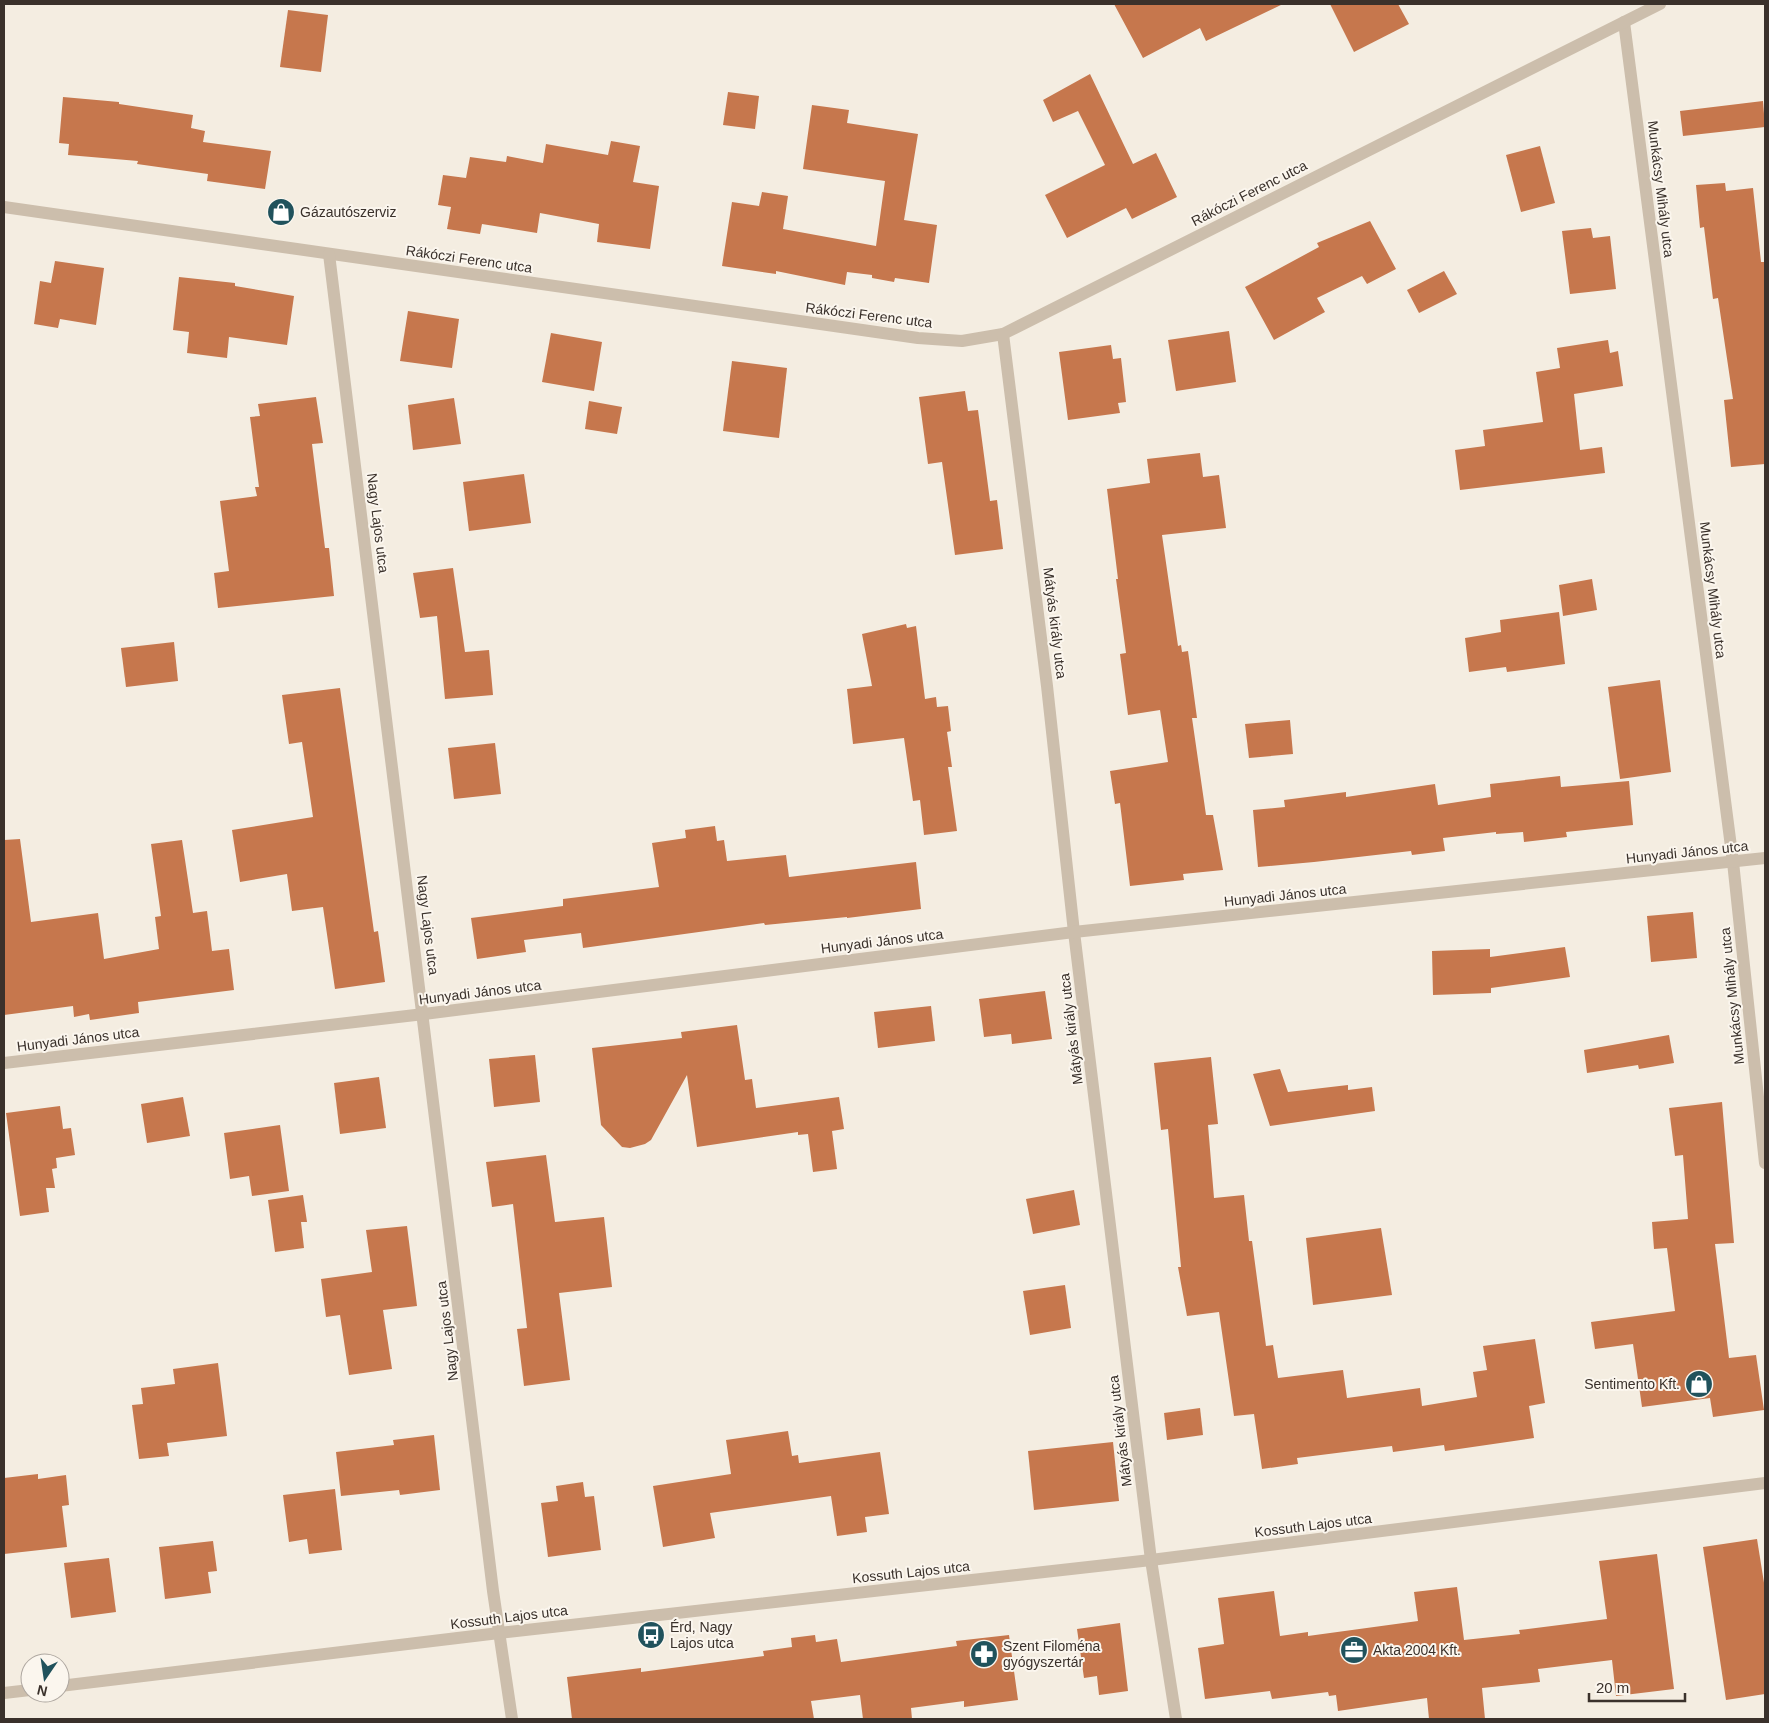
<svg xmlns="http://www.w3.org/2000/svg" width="1769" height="1723" font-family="Arial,sans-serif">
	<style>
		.building { fill: #c6774d }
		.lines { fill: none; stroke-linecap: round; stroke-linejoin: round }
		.minor { stroke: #ccbeac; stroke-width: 12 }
		.labels { text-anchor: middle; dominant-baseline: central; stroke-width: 4; stroke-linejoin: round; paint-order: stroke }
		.street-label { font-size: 14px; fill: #3a312b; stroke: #fbf6ee }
		.poi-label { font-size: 14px; fill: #3a312b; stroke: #fbf6ee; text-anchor: start }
	</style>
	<rect width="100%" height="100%" fill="#f4ede1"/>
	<g class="building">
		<path d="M 1114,4 L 1283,4 L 1206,41 L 1200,28 L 1143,58 Z"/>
		<path d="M 1330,4 L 1398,4 L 1409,24 L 1354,52 Z"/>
		<path d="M 288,10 L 328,15 L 321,72 L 280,67 Z"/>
		<path d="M 1090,74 L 1133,164 L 1156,153 L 1177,197 L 1132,219 L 1126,208 L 1067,238 L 1045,195 L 1105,165 L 1078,111 L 1053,122 L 1043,100 Z"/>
		<path d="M 728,92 L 759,96 L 755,129 L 723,125 Z"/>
		<path d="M 63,97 L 119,102 L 119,104 L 193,115 L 191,128 L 205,131 L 203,142 L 271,151 L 265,189 L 207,181 L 208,174 L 137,164 L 138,161 L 68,155 L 69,144 L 59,143 Z"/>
		<path d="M 1763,101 L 1765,127 L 1683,136 L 1680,111 Z"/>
		<path d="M 812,105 L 849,110 L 847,123 L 918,134 L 904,220 L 937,225 L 929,283 L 895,278 L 894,282 L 872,278 L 872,275 L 847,272 L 845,285 L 776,271 L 776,274 L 722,266 L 732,202 L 759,206 L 762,192 L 788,196 L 783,229 L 876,246 L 885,181 L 803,169 Z"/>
		<path d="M 611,141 L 640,146 L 633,182 L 659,186 L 650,249 L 597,242 L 599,224 L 540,213 L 537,233 L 482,224 L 480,234 L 447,229 L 451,207 L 438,205 L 443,175 L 466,178 L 470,157 L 506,162 L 507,156 L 543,163 L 546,144 L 608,155 Z"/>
		<path d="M 1540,146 L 1555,203 L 1521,212 L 1506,155 Z"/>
		<path d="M 1725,183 L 1726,191 L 1753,188 L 1761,262 L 1765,262 L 1765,464 L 1731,467 L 1724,400 L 1733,399 L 1718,298 L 1713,299 L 1704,227 L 1700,228 L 1696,185 Z"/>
		<path d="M 1370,221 L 1396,269 L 1367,284 L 1362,276 L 1317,298 L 1325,312 L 1274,340 L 1245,287 L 1319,247 L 1317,243 Z"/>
		<path d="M 1591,228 L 1593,238 L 1610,236 L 1616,289 L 1570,294 L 1562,231 Z"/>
		<path d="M 55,261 L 104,268 L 96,325 L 60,319 L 58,328 L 34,324 L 40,281 L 51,283 Z"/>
		<path d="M 1444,271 L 1457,294 L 1419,313 L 1407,290 Z"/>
		<path d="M 179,277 L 235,283 L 235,286 L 294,296 L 287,345 L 229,337 L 227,358 L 187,353 L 189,332 L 173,330 Z"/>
		<path d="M 408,311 L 459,319 L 452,368 L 400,361 Z"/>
		<path d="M 1229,331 L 1236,382 L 1176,391 L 1168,340 Z"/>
		<path d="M 551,333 L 602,342 L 594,391 L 542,382 Z"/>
		<path d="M 1608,340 L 1610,353 L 1618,351 L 1623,386 L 1574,394 L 1580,450 L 1602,447 L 1605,473 L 1460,490 L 1455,450 L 1485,446 L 1483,430 L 1543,422 L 1536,372 L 1560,368 L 1557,348 Z"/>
		<path d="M 1111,345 L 1113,359 L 1121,358 L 1126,402 L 1118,403 L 1120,413 L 1068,420 L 1059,352 Z"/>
		<path d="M 732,361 L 787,368 L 779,438 L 723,431 Z"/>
		<path d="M 965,391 L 968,411 L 978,410 L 990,501 L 997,500 L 1003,549 L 955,555 L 942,462 L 928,464 L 919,397 Z"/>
		<path d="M 316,397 L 323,443 L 312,444 L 325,548 L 329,548 L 334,596 L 218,608 L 214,573 L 229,571 L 220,501 L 257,496 L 255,487 L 259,487 L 250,417 L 260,416 L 258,404 Z"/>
		<path d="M 454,398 L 461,444 L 413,450 L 408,405 Z"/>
		<path d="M 589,401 L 622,407 L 617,434 L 585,429 Z"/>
		<path d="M 1200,453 L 1203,477 L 1219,475 L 1226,528 L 1162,535 L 1178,646 L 1181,645 L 1182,652 L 1188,651 L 1197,718 L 1192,718 L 1206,815 L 1213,815 L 1223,870 L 1183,874 L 1184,880 L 1130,886 L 1120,803 L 1115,804 L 1110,771 L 1168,762 L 1160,710 L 1128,715 L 1120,654 L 1126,653 L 1116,579 L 1118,579 L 1107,489 L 1150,483 L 1147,459 Z"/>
		<path d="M 524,474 L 531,523 L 469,531 L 463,482 Z"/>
		<path d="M 453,568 L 465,652 L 489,650 L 493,695 L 445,699 L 437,616 L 420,618 L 413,573 Z"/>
		<path d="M 1592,579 L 1597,610 L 1563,616 L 1559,585 Z"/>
		<path d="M 1559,612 L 1565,664 L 1507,672 L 1506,667 L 1469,672 L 1465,638 L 1501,632 L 1500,620 Z"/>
		<path d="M 906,624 L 907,628 L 916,626 L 925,699 L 936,697 L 937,707 L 948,706 L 951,731 L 947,732 L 952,767 L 948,767 L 957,831 L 924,835 L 920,800 L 913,801 L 904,738 L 853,744 L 847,689 L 872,686 L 862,634 Z"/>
		<path d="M 174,642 L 178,681 L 126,687 L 121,648 Z"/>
		<path d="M 1660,680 L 1671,772 L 1620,779 L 1608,687 Z"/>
		<path d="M 340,688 L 374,932 L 378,931 L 385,982 L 335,989 L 323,907 L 292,911 L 287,874 L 240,882 L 232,830 L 313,817 L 302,742 L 289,744 L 282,695 Z"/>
		<path d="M 1290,720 L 1293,754 L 1249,758 L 1245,724 Z"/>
		<path d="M 495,743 L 501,794 L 454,799 L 448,748 Z"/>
		<path d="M 1560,776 L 1561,787 L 1629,781 L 1633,825 L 1566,832 L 1567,837 L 1524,842 L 1523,832 L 1496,834 L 1496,832 L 1443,838 L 1445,851 L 1412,855 L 1411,851 L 1314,862 L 1258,867 L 1253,810 L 1285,807 L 1284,800 L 1346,792 L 1346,797 L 1435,784 L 1438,805 L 1491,797 L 1490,784 Z"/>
		<path d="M 715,826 L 717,841 L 724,840 L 727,861 L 786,855 L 789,877 L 916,862 L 921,909 L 847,918 L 847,917 L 765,925 L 764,923 L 583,948 L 581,933 L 524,940 L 526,952 L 477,959 L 471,918 L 563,906 L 563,899 L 659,887 L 652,843 L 686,838 L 685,830 Z"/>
		<path d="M 20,839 L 31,922 L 98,913 L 104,959 L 159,949 L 155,917 L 161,916 L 151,844 L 182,840 L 193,913 L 207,911 L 212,951 L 229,949 L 234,990 L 138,1002 L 139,1013 L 90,1020 L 89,1014 L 74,1017 L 73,1006 L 4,1015 L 4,840 Z"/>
		<path d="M 1693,912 L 1697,958 L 1651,962 L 1647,916 Z"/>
		<path d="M 1565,947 L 1570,977 L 1491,988 L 1491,993 L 1433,995 L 1432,951 L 1490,949 L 1490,957 Z"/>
		<path d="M 1045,991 L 1052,1039 L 1012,1044 L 1011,1034 L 984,1037 L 979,999 Z"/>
		<path d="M 931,1006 L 935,1041 L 878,1048 L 874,1012 Z"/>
		<path d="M 737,1025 L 745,1080 L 752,1079 L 756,1108 L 839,1097 L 844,1129 L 832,1131 L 837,1169 L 813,1172 L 808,1134 L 798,1135 L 798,1132 L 697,1147 L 687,1075 L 651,1140 L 645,1144 L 630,1148 L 622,1147 L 601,1125 L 592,1048 L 682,1038 L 681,1032 Z"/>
		<path d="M 1669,1035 L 1674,1063 L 1639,1069 L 1638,1065 L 1587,1073 L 1584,1050 Z"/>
		<path d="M 535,1055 L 540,1102 L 494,1107 L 489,1059 Z"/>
		<path d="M 1211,1057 L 1218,1124 L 1208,1125 L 1214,1198 L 1244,1195 L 1249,1241 L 1252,1241 L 1266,1346 L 1273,1345 L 1278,1378 L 1343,1370 L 1347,1398 L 1420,1388 L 1422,1406 L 1477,1397 L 1473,1372 L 1487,1370 L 1483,1346 L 1535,1339 L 1545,1403 L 1529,1406 L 1534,1438 L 1445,1451 L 1444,1445 L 1393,1452 L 1392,1446 L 1297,1458 L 1298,1464 L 1262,1469 L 1254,1414 L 1234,1416 L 1219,1312 L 1187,1316 L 1178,1267 L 1181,1267 L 1168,1129 L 1161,1130 L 1154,1063 Z"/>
		<path d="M 1280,1069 L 1288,1092 L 1348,1085 L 1348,1090 L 1372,1087 L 1375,1111 L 1270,1126 L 1253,1074 Z"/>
		<path d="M 379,1077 L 386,1128 L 340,1134 L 334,1083 Z"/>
		<path d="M 183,1097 L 190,1136 L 147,1143 L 141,1104 Z"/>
		<path d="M 1722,1102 L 1734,1243 L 1715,1244 L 1729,1358 L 1756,1355 L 1764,1410 L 1713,1417 L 1710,1398 L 1642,1407 L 1633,1344 L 1595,1349 L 1591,1322 L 1675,1311 L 1667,1248 L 1654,1249 L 1652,1222 L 1688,1219 L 1683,1155 L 1675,1156 L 1669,1108 Z"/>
		<path d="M 60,1106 L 63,1129 L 71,1128 L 75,1155 L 56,1158 L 57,1168 L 52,1169 L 55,1188 L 46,1188 L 49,1212 L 20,1216 L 6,1113 Z"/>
		<path d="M 280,1125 L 289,1191 L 252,1196 L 249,1176 L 230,1179 L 224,1133 Z"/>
		<path d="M 546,1155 L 555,1222 L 604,1217 L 612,1287 L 559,1293 L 570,1380 L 524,1386 L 517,1329 L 527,1328 L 513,1204 L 492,1207 L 486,1162 Z"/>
		<path d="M 1074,1190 L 1080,1225 L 1033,1234 L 1026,1199 Z"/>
		<path d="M 303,1195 L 307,1222 L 301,1222 L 304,1248 L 275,1252 L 268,1200 Z"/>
		<path d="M 407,1226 L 417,1306 L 383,1310 L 392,1369 L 349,1375 L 340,1315 L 326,1317 L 321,1279 L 372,1272 L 366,1230 Z"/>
		<path d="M 1381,1228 L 1392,1295 L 1313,1305 L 1306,1238 Z"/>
		<path d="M 1065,1285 L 1071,1328 L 1030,1335 L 1023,1291 Z"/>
		<path d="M 218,1363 L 227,1436 L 167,1443 L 169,1456 L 139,1459 L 132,1405 L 143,1404 L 141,1388 L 175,1384 L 173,1369 Z"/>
		<path d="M 1200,1408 L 1203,1435 L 1167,1440 L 1164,1413 Z"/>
		<path d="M 788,1431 L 792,1456 L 798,1455 L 799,1463 L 880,1452 L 889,1514 L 865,1517 L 867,1532 L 837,1536 L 831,1496 L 710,1513 L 715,1538 L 663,1547 L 653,1486 L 731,1474 L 726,1440 Z"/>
		<path d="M 434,1435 L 440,1490 L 400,1495 L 399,1490 L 341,1496 L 336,1452 L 394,1445 L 393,1440 Z"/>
		<path d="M 1113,1442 L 1119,1501 L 1034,1510 L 1028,1451 Z"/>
		<path d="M 38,1474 L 38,1479 L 66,1475 L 69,1505 L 62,1506 L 67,1547 L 4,1554 L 4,1478 Z"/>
		<path d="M 583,1482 L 585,1497 L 594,1496 L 601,1550 L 548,1557 L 541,1503 L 558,1501 L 556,1486 Z"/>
		<path d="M 335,1489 L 342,1550 L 309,1554 L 307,1539 L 289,1542 L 283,1495 Z"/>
		<path d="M 1757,1539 L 1765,1589 L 1765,1694 L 1726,1700 L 1703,1547 Z"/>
		<path d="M 213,1541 L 217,1571 L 208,1572 L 211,1593 L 165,1599 L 159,1547 Z"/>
		<path d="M 1657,1554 L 1674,1689 L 1616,1696 L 1612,1660 L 1538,1669 L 1540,1682 L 1482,1688 L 1485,1719 L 1429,1719 L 1427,1698 L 1338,1711 L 1336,1695 L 1329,1696 L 1328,1692 L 1272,1699 L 1270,1691 L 1205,1699 L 1198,1648 L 1224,1644 L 1218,1598 L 1274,1591 L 1280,1636 L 1308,1632 L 1308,1636 L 1418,1621 L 1414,1592 L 1457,1587 L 1464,1640 L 1520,1634 L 1519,1630 L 1607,1619 L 1599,1561 Z"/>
		<path d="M 109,1558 L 116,1612 L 71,1618 L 64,1563 Z"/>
		<path d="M 1120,1623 L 1128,1691 L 1099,1695 L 1097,1676 L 1084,1678 L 1077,1629 Z"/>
		<path d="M 815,1635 L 816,1642 L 837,1639 L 841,1662 L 957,1646 L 956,1641 L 1009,1635 L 1018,1700 L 964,1707 L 964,1701 L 911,1708 L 912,1719 L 863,1719 L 860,1695 L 811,1701 L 814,1719 L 572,1719 L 567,1677 L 641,1668 L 641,1672 L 764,1656 L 763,1651 L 792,1647 L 791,1638 Z"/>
	</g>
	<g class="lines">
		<g class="minor">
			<path d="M 1624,22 L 1733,862 L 1765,1163"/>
			<path d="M 4,207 L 918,338 L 962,341 L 1003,334 L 1660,4"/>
			<path d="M 329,254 L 493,1591 L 512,1719"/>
			<path d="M 1003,334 L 1047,686 L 1074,932 L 1151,1560 L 1176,1719"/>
			<path d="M 4,1063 L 424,1014 L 1074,932 L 1765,858"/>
			<path d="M 60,1686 L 499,1633 L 1151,1560 L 1765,1483"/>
			<path d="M 4,1693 L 30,1690"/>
		</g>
	</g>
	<defs>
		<g id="shop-disc" transform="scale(1.4375)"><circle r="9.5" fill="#20525c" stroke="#fbf6ee"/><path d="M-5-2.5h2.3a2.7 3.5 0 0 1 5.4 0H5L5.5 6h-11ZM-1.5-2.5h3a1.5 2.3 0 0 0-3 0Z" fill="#fff"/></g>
		<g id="bus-disc" transform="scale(1.4375)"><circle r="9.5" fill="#20525c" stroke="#fbf6ee"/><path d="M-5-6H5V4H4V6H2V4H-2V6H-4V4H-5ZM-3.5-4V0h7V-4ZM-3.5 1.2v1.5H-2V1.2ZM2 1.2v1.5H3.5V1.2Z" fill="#fff"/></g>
		<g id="office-disc" transform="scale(1.4375)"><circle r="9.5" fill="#20525c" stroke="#fbf6ee"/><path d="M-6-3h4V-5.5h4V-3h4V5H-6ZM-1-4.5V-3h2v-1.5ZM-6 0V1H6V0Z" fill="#fff"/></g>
		<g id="pharmacy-disc" transform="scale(1.4375)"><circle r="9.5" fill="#20525c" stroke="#fbf6ee"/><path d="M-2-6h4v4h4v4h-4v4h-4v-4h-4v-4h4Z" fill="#fff"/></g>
	</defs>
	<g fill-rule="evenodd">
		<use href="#shop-disc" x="281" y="212"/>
		<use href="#shop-disc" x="1699" y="1384"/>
		<use href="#bus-disc" x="651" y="1635"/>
		<use href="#office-disc" x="1354" y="1650"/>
		<use href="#pharmacy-disc" x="984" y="1654"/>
	</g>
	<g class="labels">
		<g class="street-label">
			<text transform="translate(1661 189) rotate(83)">Munkácsy Mihály utca</text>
			<text transform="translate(1249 193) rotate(-27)">Rákóczi Ferenc utca</text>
			<text transform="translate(469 259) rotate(8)">Rákóczi Ferenc utca</text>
			<text transform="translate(869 315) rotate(7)">Rákóczi Ferenc utca</text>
			<text transform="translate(378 523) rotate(83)">Nagy Lajos utca</text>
			<text transform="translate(1713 590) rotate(83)">Munkácsy Mihály utca</text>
			<text transform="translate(1055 623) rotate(83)">Mátyás király utca</text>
			<text transform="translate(1687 852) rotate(-6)">Hunyadi János utca</text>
			<text transform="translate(1285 895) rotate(-6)">Hunyadi János utca</text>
			<text transform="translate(428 925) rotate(83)">Nagy Lajos utca</text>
			<text transform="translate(882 941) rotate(-7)">Hunyadi János utca</text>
			<text transform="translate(480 992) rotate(-7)">Hunyadi János utca</text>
			<text transform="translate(1732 996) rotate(-96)">Munkácsy Mihály utca</text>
			<text transform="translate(1071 1029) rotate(-97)">Mátyás király utca</text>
			<text transform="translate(78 1039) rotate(-7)">Hunyadi János utca</text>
			<text transform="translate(447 1331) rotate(-97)">Nagy Lajos utca</text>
			<text transform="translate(1120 1431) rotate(-97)">Mátyás király utca</text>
			<text transform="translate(1313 1525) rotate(-7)">Kossuth Lajos utca</text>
			<text transform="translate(911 1572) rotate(-6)">Kossuth Lajos utca</text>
			<text transform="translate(509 1617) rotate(-7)">Kossuth Lajos utca</text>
		</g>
		<g class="poi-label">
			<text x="300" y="212">Gázautószerviz</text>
			<text x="1680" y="1384" text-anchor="end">Sentimento Kft.</text>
			<text x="670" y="1627">Érd, Nagy<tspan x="670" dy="16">Lajos utca</tspan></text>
			<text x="1003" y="1646">Szent Filoména<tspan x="1003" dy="16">gyógyszertár</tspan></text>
			<text x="1373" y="1650">Akta 2004 Kft.</text>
		</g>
	</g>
	<rect width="1769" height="1723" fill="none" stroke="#3a312b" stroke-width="10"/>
	<g transform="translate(45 1678) rotate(193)"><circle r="24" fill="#fbf6ee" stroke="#aea7a0"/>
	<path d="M0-4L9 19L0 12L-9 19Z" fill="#20525c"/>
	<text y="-8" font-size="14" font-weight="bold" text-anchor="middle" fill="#3a312b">N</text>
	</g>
	<path d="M1589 1693v8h96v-8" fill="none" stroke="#3a312b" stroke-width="2.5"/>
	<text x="1596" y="1693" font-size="15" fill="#3a312b" stroke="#fbf6ee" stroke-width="4" paint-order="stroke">20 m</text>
</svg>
